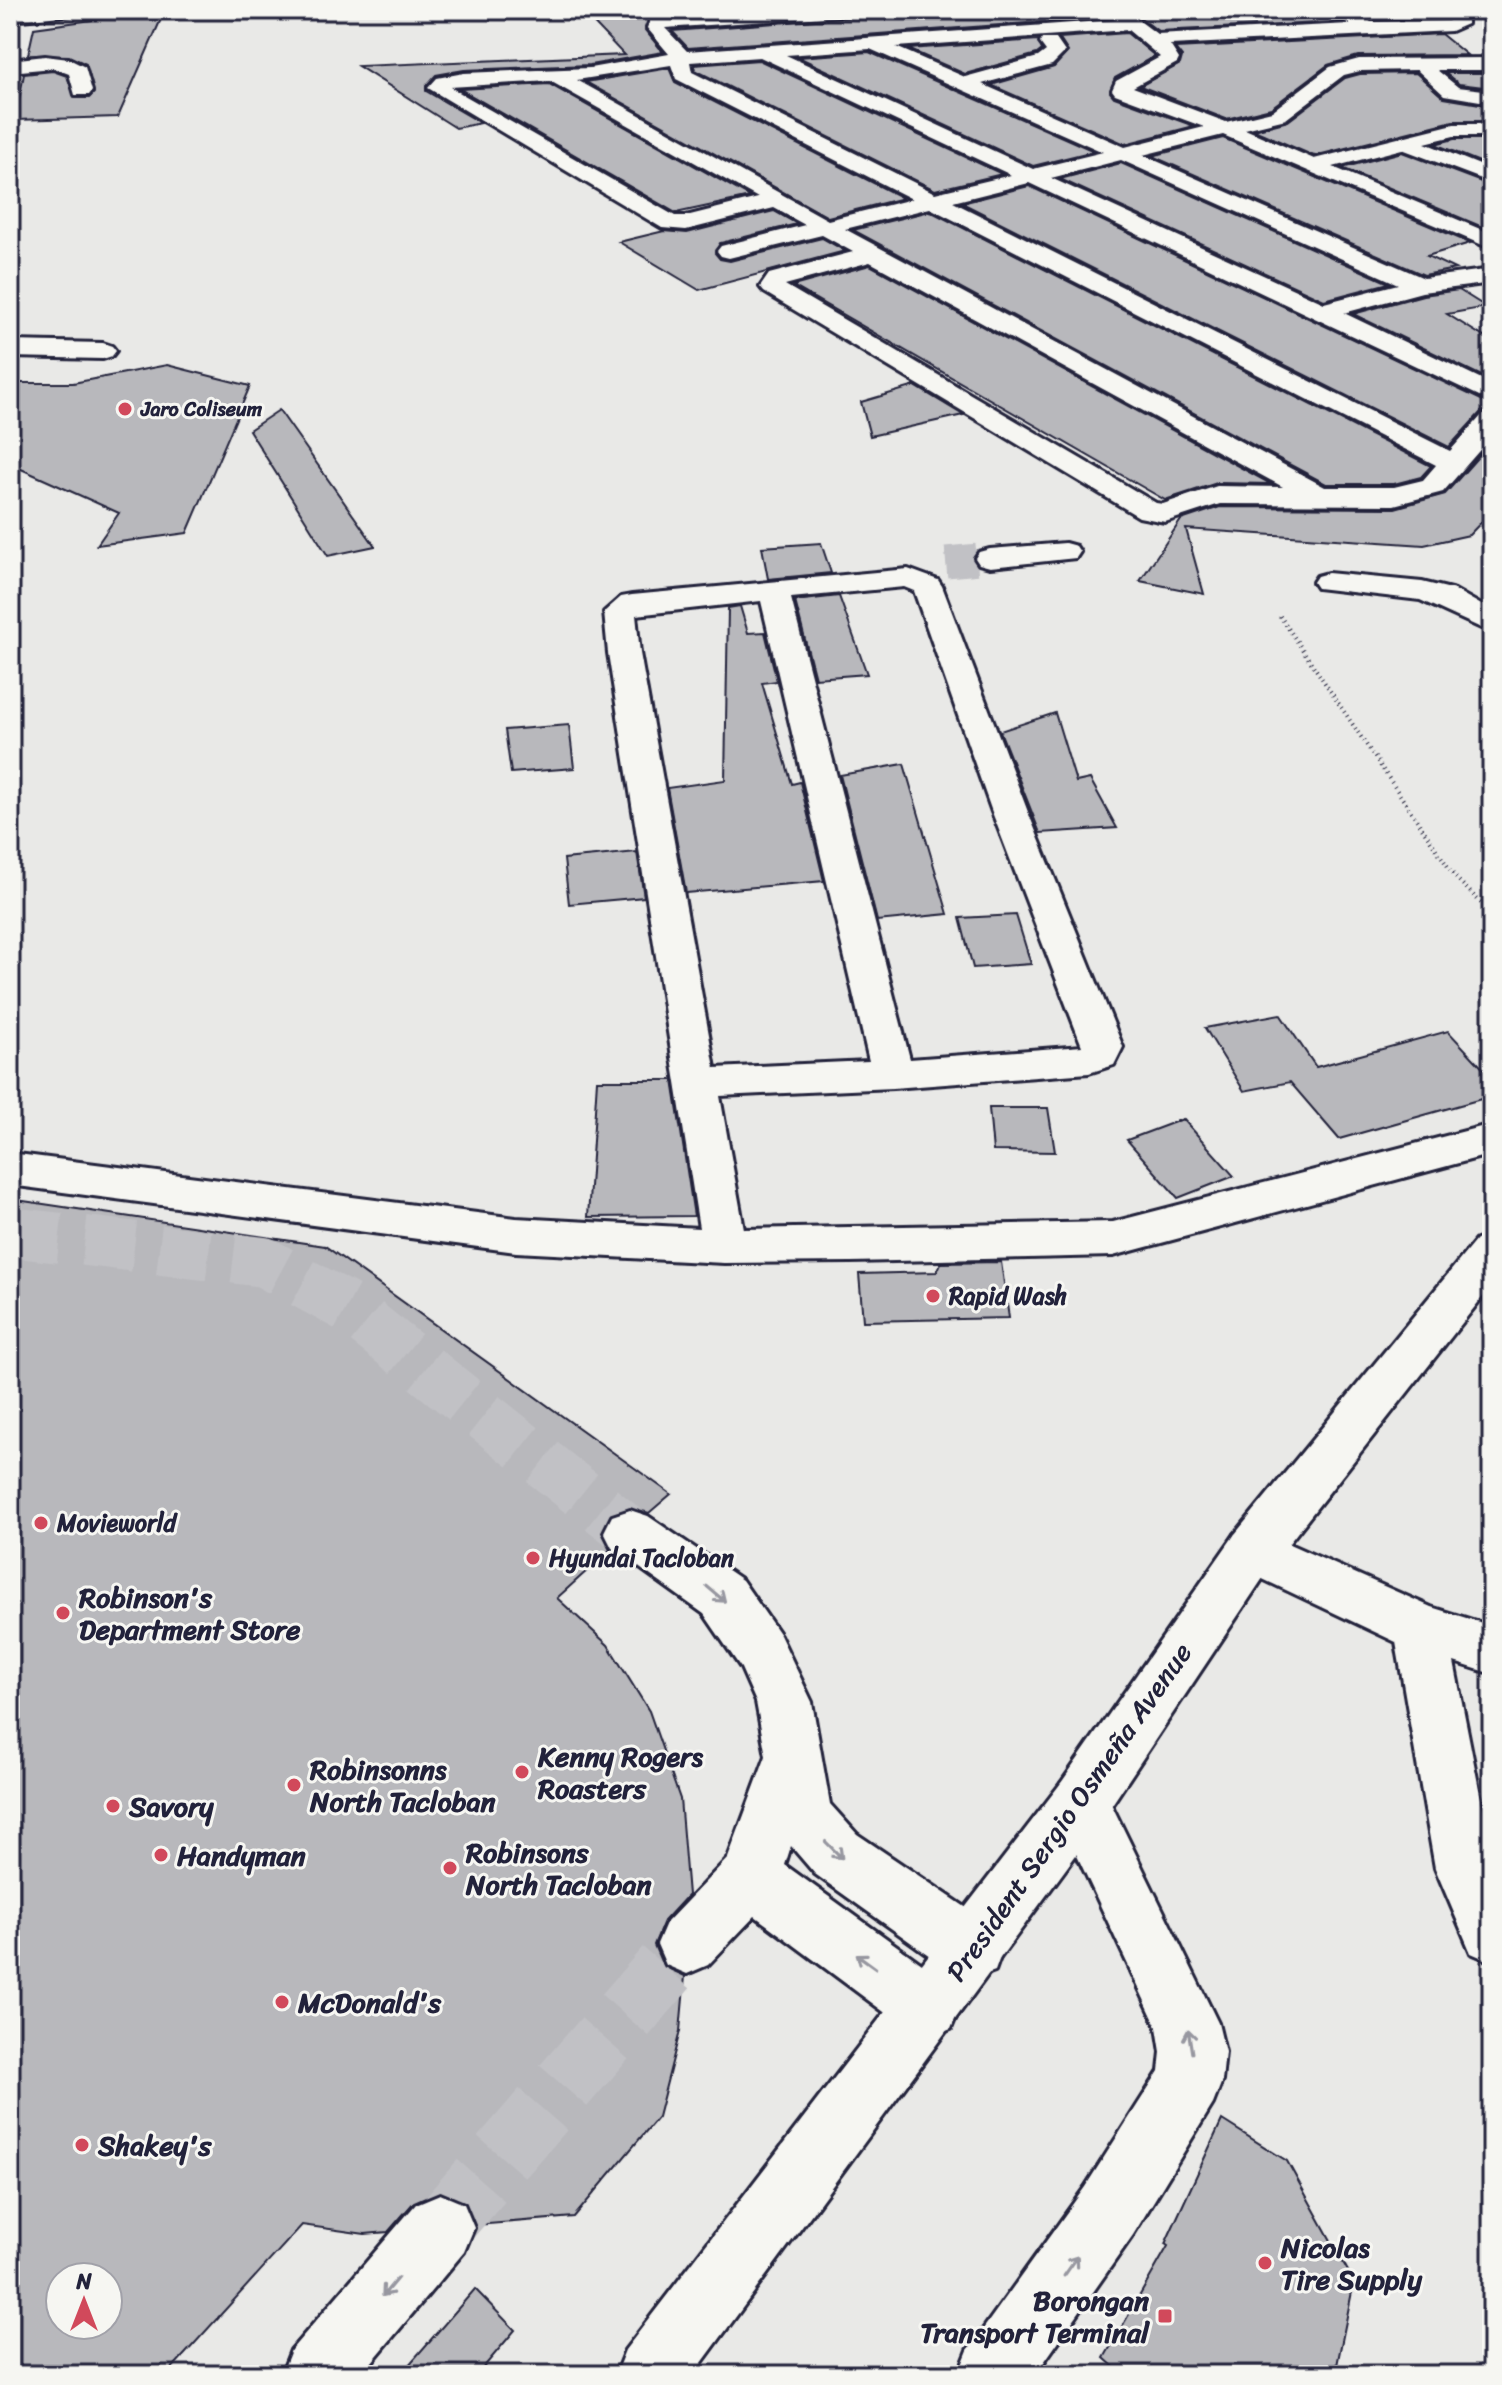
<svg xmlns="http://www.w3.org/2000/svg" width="1502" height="2385" font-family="Sriracha,sans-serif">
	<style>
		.building { fill: #b8b8bc; stroke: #22223b; stroke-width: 2; fill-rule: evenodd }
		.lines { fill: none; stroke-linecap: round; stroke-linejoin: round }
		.minor-tunnel-far2 { stroke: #c1c1c5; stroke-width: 31; stroke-dasharray: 31 16; stroke-linecap: butt }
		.minor-tunnel-far1 { stroke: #c1c1c5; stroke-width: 50; stroke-dasharray: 50 25; stroke-linecap: butt }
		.minor-tunnel { stroke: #c1c1c5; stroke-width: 63; stroke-dasharray: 63 31; stroke-linecap: butt }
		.minor-casing { stroke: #22223b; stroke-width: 6 }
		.major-casing { stroke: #22223b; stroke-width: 6 }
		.path { stroke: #22223b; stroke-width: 4; stroke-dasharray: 1 4; stroke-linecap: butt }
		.minor { fill: #f6f6f2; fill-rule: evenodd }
		.major { fill: #f6f6f2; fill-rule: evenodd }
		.oneway { stroke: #9797a0 }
		.poi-dot { fill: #d1495b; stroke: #f6f6f2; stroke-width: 3 }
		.labels { text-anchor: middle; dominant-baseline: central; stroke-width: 6; stroke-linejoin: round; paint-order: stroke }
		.far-poi-label { font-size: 20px; font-weight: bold; fill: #22223b; stroke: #f6f6f2; text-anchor: start }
		.poi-label { font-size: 24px; font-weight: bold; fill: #22223b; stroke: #f6f6f2; text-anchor: start }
		.near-poi-label { font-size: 28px; font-weight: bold; fill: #22223b; stroke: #f6f6f2; text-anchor: start }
		.near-street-label { font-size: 28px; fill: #22223b; stroke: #f6f6f2 }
	</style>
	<rect width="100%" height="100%" fill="#e9e9e7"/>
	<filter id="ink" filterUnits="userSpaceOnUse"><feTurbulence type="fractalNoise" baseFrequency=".0125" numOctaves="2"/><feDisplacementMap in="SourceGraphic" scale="16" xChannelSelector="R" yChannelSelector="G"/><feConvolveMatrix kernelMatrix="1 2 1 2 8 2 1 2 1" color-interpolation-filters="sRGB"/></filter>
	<g filter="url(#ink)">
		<g class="building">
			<path d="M 165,10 L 118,117 L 15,120 L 24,74 L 53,71 L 67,76 L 75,98 L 89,98 L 94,93 L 86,64 L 69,56 L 28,55 L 34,28 Z"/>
			<path d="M 638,10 L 734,10 L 650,17 L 645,30 L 663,52 L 590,65 L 464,70 L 436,75 L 426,86 L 426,91 L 481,123 L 456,128 L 358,66 L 624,55 L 585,14 Z"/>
			<path d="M 948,10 L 1102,10 L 1108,17 L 688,48 L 672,31 Z"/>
			<path d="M 1130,10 L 1321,10 L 1339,22 L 1158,31 Z"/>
			<path d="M 1360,10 L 1411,10 L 1422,18 L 1372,19 Z"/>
			<path d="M 1127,33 L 1155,56 L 1115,78 L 1110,92 L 1114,97 L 1194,126 L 1125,144 L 991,85 L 1054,67 L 1068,52 L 1059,38 Z"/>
			<path d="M 1441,34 L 1467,55 L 1358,56 L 1328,65 L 1271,108 L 1226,119 L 1140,86 L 1180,64 L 1182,57 L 1175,48 Z"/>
			<path d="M 1038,40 L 1042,50 L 1037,54 L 965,74 L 908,49 Z"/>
			<path d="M 869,52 L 1094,151 L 1033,166 L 798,57 Z"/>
			<path d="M 759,60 L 1002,174 L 935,190 L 695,70 L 694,65 Z"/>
			<path d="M 669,68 L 675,82 L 903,198 L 828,217 L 586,82 Z"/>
			<path d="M 1416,73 L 1444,98 L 1492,106 L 1492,121 L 1453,121 L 1314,156 L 1254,130 L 1288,121 L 1345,78 L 1360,74 Z"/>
			<path d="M 1445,73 L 1488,73 L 1492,76 L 1492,88 L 1459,84 Z"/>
			<path d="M 549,84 L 750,197 L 676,213 L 460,89 Z"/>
			<path d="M 1223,138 L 1470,243 L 1427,256 L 1455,269 L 1424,275 L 1152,156 Z"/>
			<path d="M 1454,139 L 1492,139 L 1492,167 L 1435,144 Z"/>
			<path d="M 1402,152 L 1492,186 L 1492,231 L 1342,168 Z"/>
			<path d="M 1121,163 L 1389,283 L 1324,300 L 1060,179 Z"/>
			<path d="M 1029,186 L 1492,405 L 1492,409 L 1481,412 L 1449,447 L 962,203 Z"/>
			<path d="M 774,211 L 797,224 L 720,243 L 715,253 L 720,259 L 730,261 L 822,238 L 845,251 L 699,290 L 619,242 L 664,231 L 687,233 Z"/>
			<path d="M 930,211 L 1431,466 L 1421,477 L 1394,484 L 1326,484 L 853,230 Z"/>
			<path d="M 870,265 L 1271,484 L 1217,483 L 1165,500 L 793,286 Z"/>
			<path d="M 1459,290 L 1486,307 L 1447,314 L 1492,342 L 1492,381 L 1353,314 L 1423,295 Z"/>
			<path d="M 167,365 L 250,386 L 187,533 L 97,545 L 119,513 L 10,464 L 10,383 L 73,383 Z"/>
			<path d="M 915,386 L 963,415 L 870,436 L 861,402 Z"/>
			<path d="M 279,410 L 375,546 L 328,556 L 249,430 Z"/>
			<path d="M 1492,441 L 1492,511 L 1469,535 L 1424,545 L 1186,529 L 1204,594 L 1140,581 L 1181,520 L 1220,507 L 1395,508 L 1445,494 Z"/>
			<path d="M 821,543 L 831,573 L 768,579 L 762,547 Z"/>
			<path d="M 839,596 L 867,674 L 815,678 L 795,601 Z"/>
			<path d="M 740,606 L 748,633 L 765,632 L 777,681 L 762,683 L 792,784 L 800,782 L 824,881 L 686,893 L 667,788 L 725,780 L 728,608 Z"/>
			<path d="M 1055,713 L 1076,782 L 1090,779 L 1117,828 L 1040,833 L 1000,731 Z"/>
			<path d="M 569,725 L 574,768 L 511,773 L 505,730 Z"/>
			<path d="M 904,764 L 948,914 L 877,921 L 840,775 Z"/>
			<path d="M 637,852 L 644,897 L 569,904 L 564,859 Z"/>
			<path d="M 1016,915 L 1031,964 L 973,968 L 960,918 Z"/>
			<path d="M 1280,1014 L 1316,1067 L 1448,1031 L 1492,1078 L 1492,1096 L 1339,1139 L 1290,1082 L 1244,1091 L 1205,1028 Z"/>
			<path d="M 597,1080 L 673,1080 L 694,1216 L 588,1217 Z"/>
			<path d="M 989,1108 L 1048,1108 L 1055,1152 L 993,1151 Z"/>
			<path d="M 1183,1119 L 1234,1176 L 1178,1198 L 1127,1140 Z"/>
			<path d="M 10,1199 L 325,1246 L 671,1494 L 649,1513 L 629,1507 L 609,1515 L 601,1533 L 610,1550 L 557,1598 L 608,1645 L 649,1711 L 680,1799 L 688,1895 L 664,1921 L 654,1945 L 663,1966 L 685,1976 L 680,2031 L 658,2117 L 574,2217 L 476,2225 L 465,2201 L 439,2191 L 414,2202 L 388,2232 L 365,2234 L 302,2225 L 166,2375 L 10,2375 ZM 60,2277 L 108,2277 L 108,2325 L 60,2325 Z"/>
			<path d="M 1001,1262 L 1009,1318 L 863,1321 L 859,1274 L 937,1272 L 941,1263 Z"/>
			<path d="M 1222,2120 L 1287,2161 L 1354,2282 L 1335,2375 L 1123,2375 L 1104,2358 L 1168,2246 L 1165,2244 Z"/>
			<path d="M 475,2289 L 515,2330 L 477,2375 L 400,2375 Z"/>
		</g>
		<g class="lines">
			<path class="minor-tunnel-far2" d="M 946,562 L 990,558"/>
			<path class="minor-tunnel-far1" d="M 10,1232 L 264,1262 L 347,1307 L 630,1532"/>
			<path class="minor-tunnel" d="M 440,2228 L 687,1944"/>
			<g class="minor-casing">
				<g id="minor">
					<path d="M 80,10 L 71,15 L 10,21 L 10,11 Z"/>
					<path d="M 770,10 L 863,10 L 854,15 L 665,28 L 687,51 L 1115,20 L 1105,10 L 1125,10 L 1157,34 L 1350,24 L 1324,10 L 1355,10 L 1371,22 L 1449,21 L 1442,10 L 1462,10 L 1467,16 L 1467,24 L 1451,31 L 1170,45 L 1179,59 L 1177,63 L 1133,87 L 1226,122 L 1272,111 L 1330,67 L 1359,59 L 1492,58 L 1492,70 L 1437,70 L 1458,87 L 1492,91 L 1492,103 L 1444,95 L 1417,70 L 1360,71 L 1344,75 L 1286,119 L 1245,129 L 1314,159 L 1454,124 L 1492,124 L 1492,136 L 1454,136 L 1425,143 L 1492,170 L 1492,183 L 1402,149 L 1333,167 L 1492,234 L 1492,249 L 1223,135 L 1143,155 L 1424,278 L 1492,269 L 1492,283 L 1422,292 L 1344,313 L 1492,384 L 1492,402 L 1029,183 L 953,202 L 1450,451 L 1483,414 L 1492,412 L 1492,436 L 1443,492 L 1394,505 L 1220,504 L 1165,522 L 1139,517 L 764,292 L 760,287 L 769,274 L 853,252 L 822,235 L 729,258 L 721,256 L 717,251 L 721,246 L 805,225 L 774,208 L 686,230 L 662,228 L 428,88 L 437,78 L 464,73 L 590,68 L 669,54 L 647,28 L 650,20 ZM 1128,30 L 1160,57 L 1116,81 L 1112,90 L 1115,94 L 1204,127 L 1125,147 L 982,84 L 1052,65 L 1065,52 L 1056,39 L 1042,39 L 1040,43 L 1046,51 L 1038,57 L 965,77 L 896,47 ZM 870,49 L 1103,152 L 1033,169 L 786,55 ZM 760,57 L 1011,175 L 935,193 L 692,72 L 690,62 ZM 671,65 L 676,79 L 912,199 L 828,220 L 577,80 ZM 550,81 L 758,198 L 686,216 L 675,216 L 450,87 ZM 1121,160 L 1398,284 L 1324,303 L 1051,178 ZM 930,208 L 1436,465 L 1423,480 L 1394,487 L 1325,487 L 845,229 ZM 870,262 L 1283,487 L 1217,486 L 1163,504 L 1156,503 L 785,285 Z"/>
					<path d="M 45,56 L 69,59 L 85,67 L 92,91 L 89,95 L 75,95 L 69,74 L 53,68 L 10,72 L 10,60 Z"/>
					<path d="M 10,341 L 103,343 L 112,346 L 116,351 L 112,356 L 103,359 L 10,357 Z"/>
					<path d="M 1065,543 L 1076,546 L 1080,552 L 1076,558 L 990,567 L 979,564 L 975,558 L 979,552 L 990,549 Z"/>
					<path d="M 908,569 L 938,580 L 942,586 L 1028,812 L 1123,1047 L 1114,1065 L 1089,1073 L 893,1088 L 720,1096 L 744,1229 L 1113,1222 L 1492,1124 L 1492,1154 L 1113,1256 L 851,1262 L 724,1263 L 516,1252 L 10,1185 L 10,1153 L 516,1218 L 699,1228 L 608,653 L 604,612 L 621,597 L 632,595 ZM 904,587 L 914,591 L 992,812 L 1082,1046 L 910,1059 L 791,598 ZM 761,601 L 869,1061 L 715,1068 L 640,653 L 636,615 Z"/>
					<path d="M 1328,573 L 1422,582 L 1455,590 L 1492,611 L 1492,633 L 1420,600 L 1317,588 L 1313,582 L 1317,576 Z"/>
					<path d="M 630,1510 L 648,1516 L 742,1580 L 780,1635 L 812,1702 L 830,1804 L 857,1834 L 995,1927 L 1003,1949 L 995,1971 L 973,1979 L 951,1971 L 815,1874 L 791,1846 L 785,1865 L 951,1985 L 960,2007 L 951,2029 L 929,2038 L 907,2029 L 755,1916 L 708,1965 L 687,1974 L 666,1965 L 657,1944 L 666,1923 L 728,1858 L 766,1756 L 756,1702 L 741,1668 L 704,1614 L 612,1548 L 604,1532 L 612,1516 Z"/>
					<path d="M 1253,1528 L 1431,1607 L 1492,1626 L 1492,1674 L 1454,1662 L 1492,1855 L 1492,1962 L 1471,1953 L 1435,1868 L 1396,1642 L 1235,1566 L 1227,1550 L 1235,1534 Z"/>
					<path d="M 1081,1774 L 1101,1783 L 1218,2023 L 1225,2052 L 1222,2081 L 1213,2104 L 1133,2235 L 1035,2375 L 958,2375 L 968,2350 L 1085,2187 L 1159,2071 L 1161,2052 L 1157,2027 L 1052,1802 L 1061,1783 Z"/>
					<path d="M 440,2194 L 464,2204 L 474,2228 L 464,2252 L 361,2375 L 281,2375 L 291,2350 L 416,2204 Z"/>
				</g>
			</g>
			<g class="major-casing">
				<path id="major" d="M 1492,1235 L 1492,1285 L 1271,1566 L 1101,1821 L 693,2375 L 615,2375 L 625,2350 L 1061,1783 L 1235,1534 L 1476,1240 Z"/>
			</g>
			<path class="path" d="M 1280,616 L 1455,877 L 1492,914"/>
			<use href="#minor" class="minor"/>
			<use href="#major" class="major"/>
		</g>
		<defs><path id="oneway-shaft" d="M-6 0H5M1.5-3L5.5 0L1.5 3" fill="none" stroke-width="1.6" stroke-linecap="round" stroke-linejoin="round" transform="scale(2)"/></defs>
		<g class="oneway">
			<use href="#oneway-shaft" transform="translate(716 1594) rotate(40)"/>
			<use href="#oneway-shaft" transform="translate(834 1850) rotate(45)"/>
			<use href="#oneway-shaft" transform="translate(866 1961) rotate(-144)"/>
			<use href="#oneway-shaft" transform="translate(1190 2041) rotate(-99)"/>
			<use href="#oneway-shaft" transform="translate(1071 2266) rotate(-55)"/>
			<use href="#oneway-shaft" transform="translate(390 2287) rotate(130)"/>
		</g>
	</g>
	<g class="poi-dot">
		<circle cx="125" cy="409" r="8"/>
		<circle cx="933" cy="1296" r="8"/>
		<circle cx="41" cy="1523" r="8"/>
		<circle cx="533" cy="1558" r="8"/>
		<circle cx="63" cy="1613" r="8"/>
		<circle cx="522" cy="1772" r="8"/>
		<circle cx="294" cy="1785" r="8"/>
		<circle cx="113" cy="1806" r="8"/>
		<circle cx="161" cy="1855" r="8"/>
		<circle cx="450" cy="1868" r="8"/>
		<circle cx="282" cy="2002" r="8"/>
		<circle cx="82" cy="2145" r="8"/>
		<circle cx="1265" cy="2263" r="8"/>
		<rect x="1157" y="2308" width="16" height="16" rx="4"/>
	</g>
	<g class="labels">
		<g class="far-poi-label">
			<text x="141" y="409">Jaro Coliseum</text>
		</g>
		<g class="poi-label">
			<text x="949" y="1296">Rapid Wash</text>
			<text x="57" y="1523">Movieworld</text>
			<text x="549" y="1558">Hyundai Tacloban</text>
		</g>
		<g class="near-poi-label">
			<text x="79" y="1597">Robinson's<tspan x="79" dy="32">Department Store</tspan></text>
			<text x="538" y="1756">Kenny Rogers<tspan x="538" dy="32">Roasters</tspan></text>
			<text x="310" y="1769">Robinsonns<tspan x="310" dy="32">North Tacloban</tspan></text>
			<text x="129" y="1806">Savory</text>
			<text x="466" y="1852">Robinsons<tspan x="466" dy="32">North Tacloban</tspan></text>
			<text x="177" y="1855">Handyman</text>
			<text x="298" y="2002">McDonald's</text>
			<text x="98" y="2145">Shakey's</text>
			<text x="1281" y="2247">Nicolas<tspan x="1281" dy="32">Tire Supply</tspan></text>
			<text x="1149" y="2300" text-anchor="end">Borongan<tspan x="1149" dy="32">Transport Terminal</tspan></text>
		</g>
		<g class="near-street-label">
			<text transform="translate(1069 1812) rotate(-55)">President Sergio Osmeña Avenue</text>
		</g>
	</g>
	<rect width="1502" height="2385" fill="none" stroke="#f6f6f2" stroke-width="40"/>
	<rect x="20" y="20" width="1462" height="2345" fill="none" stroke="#22223b" stroke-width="3" filter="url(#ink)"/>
	<g transform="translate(84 2301)"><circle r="38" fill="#f6f6f2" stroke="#a1a1a9" stroke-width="2"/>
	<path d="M0-6L14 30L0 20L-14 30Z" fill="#d1495b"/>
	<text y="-12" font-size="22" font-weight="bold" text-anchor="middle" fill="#22223b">N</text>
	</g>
</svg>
